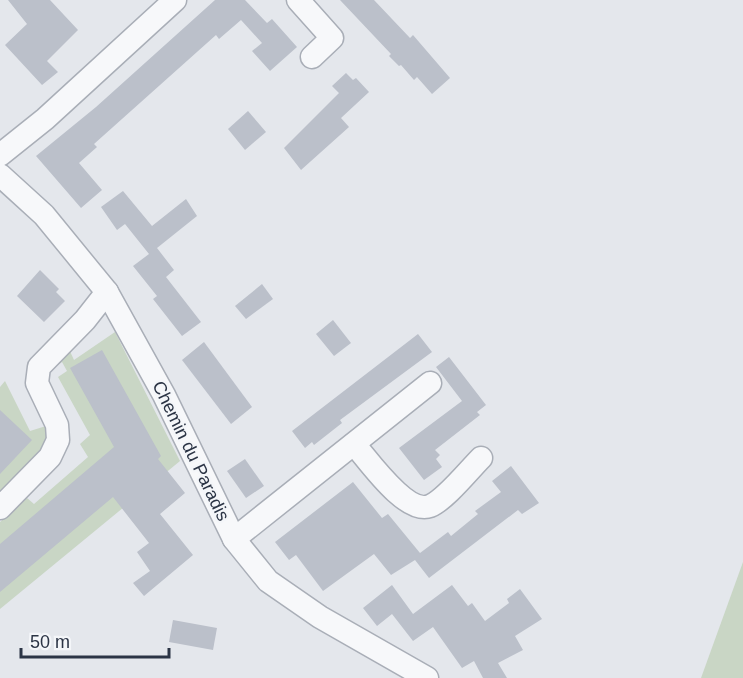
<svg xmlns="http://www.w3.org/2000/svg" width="743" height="678" font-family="Helvetica,sans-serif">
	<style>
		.green { fill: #c9d6c5 }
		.building { fill: #bbc0ca }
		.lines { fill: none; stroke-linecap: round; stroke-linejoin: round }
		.minor-casing { stroke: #a9aeb7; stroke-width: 25 }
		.minor { stroke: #f7f8fa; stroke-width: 22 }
		.labels { text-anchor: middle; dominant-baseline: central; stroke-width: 5; stroke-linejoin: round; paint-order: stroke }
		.street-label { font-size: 18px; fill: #2b3445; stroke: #f4f6f9 }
	</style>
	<rect width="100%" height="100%" fill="#e4e7ec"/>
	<g class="green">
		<path d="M 115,332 L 180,461 L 0,609 L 0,522 L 27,498 L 34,504 L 88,457 L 80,444 L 90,435 L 58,377 L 67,371 L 62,362 L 49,371 L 68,347 L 74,360 Z"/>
		<path d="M 5,381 L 30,431 L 46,426 L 50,440 L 0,491 L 0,387 Z"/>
		<path d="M 743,562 L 743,678 L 701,678 Z"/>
	</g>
	<g class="building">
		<path d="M 8,0 L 50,0 L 78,30 L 47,61 L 58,72 L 42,85 L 5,45 L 27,24 Z"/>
		<path d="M 215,0 L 245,0 L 267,23 L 272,19 L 297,47 L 270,71 L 252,51 L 262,43 L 241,20 L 219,39 L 216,35 L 94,144 L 97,147 L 79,163 L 102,190 L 81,208 L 36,156 L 96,107 Z"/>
		<path d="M 340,0 L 374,0 L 410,38 L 413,35 L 450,78 L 432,94 L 417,77 L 414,80 L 401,65 L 399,66 L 389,56 L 391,54 Z"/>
		<path d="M 346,73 L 353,80 L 356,78 L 369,92 L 341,118 L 349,127 L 301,170 L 284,148 L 339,93 L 332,86 Z"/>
		<path d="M 248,111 L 266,132 L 245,150 L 228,129 Z"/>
		<path d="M 123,191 L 152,226 L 186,199 L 197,216 L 157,248 L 174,270 L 166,277 L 201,322 L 182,336 L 153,299 L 157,296 L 133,266 L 149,254 L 125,224 L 117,230 L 101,207 Z"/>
		<path d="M 40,270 L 59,289 L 56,292 L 65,301 L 44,322 L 17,296 Z"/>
		<path d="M 262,284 L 273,299 L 246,319 L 235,306 Z"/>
		<path d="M 333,320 L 351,343 L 334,356 L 316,334 Z"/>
		<path d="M 418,334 L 432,352 L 340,420 L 342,423 L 314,445 L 312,442 L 305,448 L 292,431 Z"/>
		<path d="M 204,342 L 252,407 L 231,424 L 182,360 Z"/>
		<path d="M 102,350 L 161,456 L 158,459 L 185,493 L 160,514 L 193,555 L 144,596 L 133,583 L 150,571 L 137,552 L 149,543 L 113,497 L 0,592 L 0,544 L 114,447 L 70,368 Z"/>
		<path d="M 449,357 L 486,405 L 477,412 L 480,415 L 435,450 L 440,455 L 436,459 L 442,467 L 424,480 L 399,448 L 462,401 L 436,367 Z"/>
		<path d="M 0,410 L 32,440 L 0,474 Z"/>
		<path d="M 245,459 L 264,486 L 246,498 L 227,471 Z"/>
		<path d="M 511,466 L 539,503 L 522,514 L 518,510 L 429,578 L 415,560 L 391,575 L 374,554 L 323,591 L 296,555 L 289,560 L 275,542 L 353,482 L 382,518 L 388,514 L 420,553 L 448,532 L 451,536 L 478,514 L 475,511 L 501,492 L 492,481 Z"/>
		<path d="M 392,585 L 413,614 L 452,585 L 468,606 L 472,603 L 485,621 L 509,603 L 507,599 L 520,589 L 542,619 L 515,636 L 523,650 L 498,663 L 507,678 L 483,678 L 474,661 L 462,668 L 433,627 L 413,641 L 392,614 L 377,626 L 363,608 Z"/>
		<path d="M 173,620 L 217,628 L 213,650 L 169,642 Z"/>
	</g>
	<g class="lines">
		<g class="minor-casing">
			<g id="minor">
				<path d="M 298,0 L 332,38 L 312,57"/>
				<path d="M 0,155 L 45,119 L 175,0"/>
				<path d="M 0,175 L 44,215 L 107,292 L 164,395 L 234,539 L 268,581 L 320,617 L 427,678"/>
				<path d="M 354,444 C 369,461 406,515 430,506 C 445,500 469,470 481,458"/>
				<path d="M 0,508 L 50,457 L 58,440 L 57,425 L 37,383 L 39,367 L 85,320 L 107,292"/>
				<path d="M 234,539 L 430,383"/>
			</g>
		</g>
		<use href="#minor" class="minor"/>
	</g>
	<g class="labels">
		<g class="street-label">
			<text transform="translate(191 451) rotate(64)">Chemin du Paradis</text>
		</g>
	</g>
	<path d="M21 648v9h148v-9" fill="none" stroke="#2b3445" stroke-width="3"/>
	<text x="30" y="648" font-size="18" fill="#2b3445" stroke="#f4f6f9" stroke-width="4.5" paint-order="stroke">50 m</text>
</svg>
